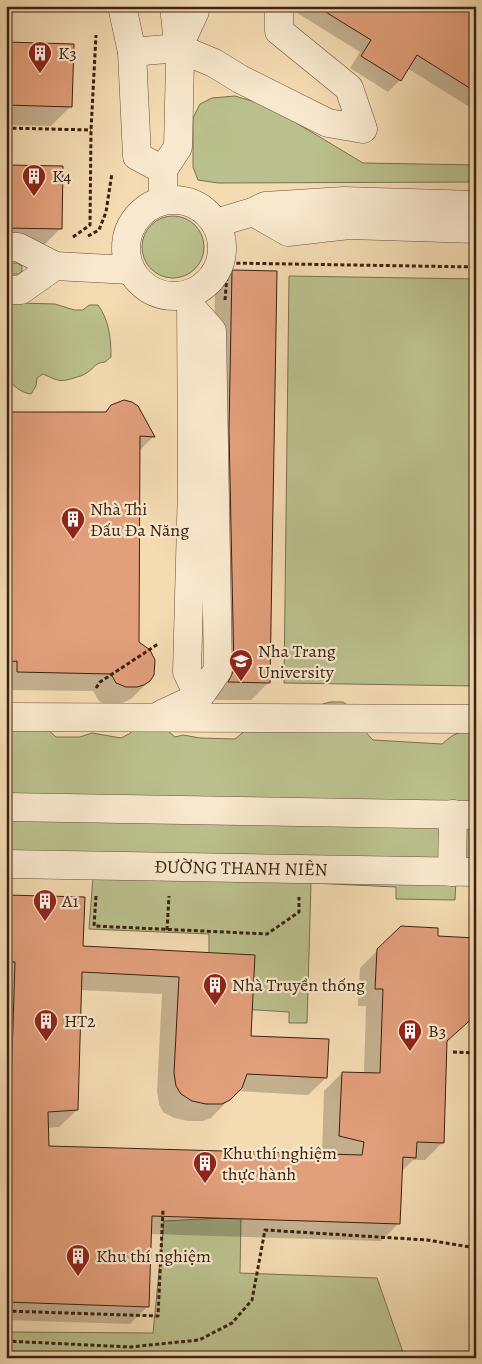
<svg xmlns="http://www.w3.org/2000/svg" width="482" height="1364" font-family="Alegreya,serif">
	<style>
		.green { fill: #bac08d; stroke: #7b7050 }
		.shadow { fill: #0003 }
		.building { fill: #e29f7b; stroke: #3c2112 }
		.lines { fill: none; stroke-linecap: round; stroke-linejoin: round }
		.minor-casing { stroke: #6a503a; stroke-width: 29 }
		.path { stroke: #3c2112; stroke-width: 3; stroke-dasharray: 4 2.5; stroke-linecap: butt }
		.minor { stroke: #f8e8cd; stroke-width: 28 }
		.labels { text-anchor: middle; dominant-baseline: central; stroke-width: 4.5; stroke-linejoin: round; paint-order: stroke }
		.poi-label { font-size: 18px; fill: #3c2112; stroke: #f8e8cd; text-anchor: start }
		.street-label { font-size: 18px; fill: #3c2112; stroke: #f8e8cd }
	</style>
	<rect width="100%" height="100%" fill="#f4dbb2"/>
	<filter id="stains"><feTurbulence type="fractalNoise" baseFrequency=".004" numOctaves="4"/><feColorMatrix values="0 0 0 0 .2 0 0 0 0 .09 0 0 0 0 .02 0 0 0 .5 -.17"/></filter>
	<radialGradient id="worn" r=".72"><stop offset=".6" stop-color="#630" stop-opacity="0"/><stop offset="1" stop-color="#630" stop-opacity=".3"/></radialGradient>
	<g class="green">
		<path d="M 235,96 L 268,106 L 363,163 L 476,165 L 476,182 L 218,183 L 198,180 L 193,167 L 193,118 L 200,104 L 212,98 Z"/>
		<circle cx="173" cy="247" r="31"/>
		<path d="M 6,263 L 17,263 L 22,266 L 22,271 L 19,274 L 6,274 Z"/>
		<path d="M 289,276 L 476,279 L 476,686 L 284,683 Z"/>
		<path d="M 6,294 L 18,303 L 55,304 L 74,310 L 83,310 L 89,305 L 98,305 C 109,320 111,338 111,357 L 105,362 C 95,363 96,366 88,372 C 83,376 79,376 74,378 C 59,383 57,380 43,374 L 37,378 L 36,386 L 31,394 C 19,392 15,386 6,378 Z"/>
		<path d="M 330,702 L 343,702 L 350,707 L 359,725 L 373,740 L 442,744 C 456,732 457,732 476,731 L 476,881 L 456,880 L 455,900 L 396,899 L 396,887 L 311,883 L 307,1023 L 289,1023 L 289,1012 L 209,1007 L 209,934 L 89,929 L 94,864 L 6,861 L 6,722 L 45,727 L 56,737 L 80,737 L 92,733 L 121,738 L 129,734 L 142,723 L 168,731 L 175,737 L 183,735 L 200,738 L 235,739 L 247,729 L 306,713 L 323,704 Z"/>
		<path d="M 241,1217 L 240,1273 L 377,1278 L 405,1358 L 6,1358 L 6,1332 L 153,1333 L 164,1221 Z"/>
	</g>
	<g class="shadow">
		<path d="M 286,6 L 476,6 L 476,111 L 407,68 L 400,80 L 388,92 L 350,68 L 360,52 Z"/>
		<path d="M 6,43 L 71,106 L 51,126 L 6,125 Z"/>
		<path d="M 6,166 L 60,229 L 40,249 L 6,248 Z"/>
		<path d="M 233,272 L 269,682 L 251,700 L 212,700 L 212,448 L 215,289 Z"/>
		<path d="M 124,401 L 153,437 L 139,451 L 137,643 L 149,681 L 131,699 L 118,705 L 107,705 L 99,701 L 93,691 L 6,690 L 6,413 L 103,414 L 111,406 Z"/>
		<path d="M 6,896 L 82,948 L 254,956 L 250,1037 L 326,1078 L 308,1095 L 237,1091 L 211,1118 L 203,1121 L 188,1121 L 174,1118 L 163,1112 L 159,1104 L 157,1091 L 162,994 L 80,990 L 77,1110 L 59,1127 L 47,1128 L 48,1147 L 322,1155 L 324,1091 L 342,1073 L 364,1073 L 366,1006 L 358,1006 L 360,968 L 378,950 L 436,938 L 476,940 L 476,1018 L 472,1018 L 446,1042 L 442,1143 L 425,1160 L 413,1160 L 401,1172 L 399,1223 L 381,1241 L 150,1234 L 148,1306 L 130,1324 L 6,1320 Z"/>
	</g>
	<g class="building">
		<path d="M 316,6 L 476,6 L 476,92 L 417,55 L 401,81 L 361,56 L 371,40 Z"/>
		<path d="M 6,42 L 74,44 L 72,107 L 6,105 Z"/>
		<path d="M 6,165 L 63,166 L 62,229 L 6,228 Z"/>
		<path d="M 232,270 L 277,271 L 270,683 L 228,682 L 234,670 L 229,430 Z"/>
		<path d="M 124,400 L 132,402 L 138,406 L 155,437 L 140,436 L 139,642 L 150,650 L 155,660 L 154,675 L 150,681 L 144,685 L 137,687 L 126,687 L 116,683 L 111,674 L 17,672 L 17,661 L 6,662 L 6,422 L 9,422 L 9,412 L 106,412 L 111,405 Z"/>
		<path d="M 6,895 L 85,897 L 83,946 L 255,955 L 251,1036 L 329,1039 L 327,1078 L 247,1074 L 242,1088 L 230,1100 L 222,1104 L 206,1104 L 192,1101 L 181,1094 L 176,1086 L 174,1073 L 179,977 L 82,972 L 78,1110 L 48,1112 L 49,1146 L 362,1155 L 364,1142 L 339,1136 L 342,1072 L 380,1073 L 383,989 L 375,989 L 377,949 L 401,926 L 438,928 L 438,936 L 476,938 L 476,1015 L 447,1041 L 444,1143 L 417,1142 L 416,1158 L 403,1157 L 400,1224 L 152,1216 L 149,1307 L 6,1302 L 6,1248 L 15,962 L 6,962 Z"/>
	</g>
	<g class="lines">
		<g class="minor-casing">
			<g id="minor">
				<path d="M 122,6 L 132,52 L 137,156 L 163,170 L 163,200"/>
				<path d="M 179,46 L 195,11 L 194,6"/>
				<path d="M 132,52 L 178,48 L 214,63 L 240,79 L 328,123 L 363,129 L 349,88 L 279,31 L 279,11"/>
				<path d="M 163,170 L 178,147 L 180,62 L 174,6"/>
				<circle cx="174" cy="248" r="48"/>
				<path d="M 253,212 L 288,232 L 349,225 L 476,229"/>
				<path d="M 216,223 L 253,212 L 265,206 L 344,201 L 476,205"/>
				<path d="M 6,247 L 18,247 L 55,266 L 130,270"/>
				<path d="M 6,290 L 21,290 L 55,266"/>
				<path d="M 191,307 L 212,331 L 218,670 L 199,697"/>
				<path d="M 162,714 L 199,697 L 187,672 L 192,486 L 191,294"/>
				<path d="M 6,717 L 476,719"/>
				<path d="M 6,807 L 476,815"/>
				<path d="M 6,864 L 476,872"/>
				<path d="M 452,872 L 453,814"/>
			</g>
		</g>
		<g class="path">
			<path d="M 6,128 L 91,130"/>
			<path d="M 88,236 L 99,230 L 106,212 L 112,173"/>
			<path d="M 73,237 L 90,225 L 91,130 L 96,35"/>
			<path d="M 225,300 L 228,263 L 476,267"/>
			<path d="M 96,688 L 100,682 L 158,644"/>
			<path d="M 96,896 L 94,926 L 267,934 L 299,912 L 299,897"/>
			<path d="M 167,930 L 169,896"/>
			<path d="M 453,1052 L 476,1053"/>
			<path d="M 6,1311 L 158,1316 L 163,1210"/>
			<path d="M 6,1341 L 130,1347 L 199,1340 L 232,1323 L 252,1300 L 265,1230 L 427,1240 L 476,1248"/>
		</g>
		<use href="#minor" class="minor"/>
	</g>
	<defs>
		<g id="building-pin" transform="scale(1.25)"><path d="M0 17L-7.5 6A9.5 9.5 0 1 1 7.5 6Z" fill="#8f2418" stroke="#f8e8cd"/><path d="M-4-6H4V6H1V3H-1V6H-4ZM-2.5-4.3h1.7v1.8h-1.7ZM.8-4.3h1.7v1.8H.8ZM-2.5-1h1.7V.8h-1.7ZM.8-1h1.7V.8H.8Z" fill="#fff"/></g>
		<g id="university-pin" transform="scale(1.25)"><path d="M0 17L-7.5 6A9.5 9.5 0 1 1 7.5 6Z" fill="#8f2418" stroke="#f8e8cd"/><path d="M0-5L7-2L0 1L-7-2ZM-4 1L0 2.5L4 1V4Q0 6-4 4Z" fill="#fff"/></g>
	</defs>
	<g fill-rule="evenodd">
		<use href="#building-pin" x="40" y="53"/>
		<use href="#building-pin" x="34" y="176"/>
		<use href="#building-pin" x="73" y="519"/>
		<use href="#university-pin" x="241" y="661"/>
		<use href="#building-pin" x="45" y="901"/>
		<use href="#building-pin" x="215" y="985"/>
		<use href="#building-pin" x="46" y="1021"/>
		<use href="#building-pin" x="410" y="1031"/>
		<use href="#building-pin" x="205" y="1163"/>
		<use href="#building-pin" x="78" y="1256"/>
	</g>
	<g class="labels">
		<g class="poi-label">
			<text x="58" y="53">K3</text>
			<text x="52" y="176">K4</text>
			<text x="90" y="509">Nhà Thi<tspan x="90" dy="21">Đấu Đa Năng</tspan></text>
			<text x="258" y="651">Nha Trang<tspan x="258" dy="21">University</tspan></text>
			<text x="62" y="901">A1</text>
			<text x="232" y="985">Nhà Truyền thống</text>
			<text x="64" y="1021">HT2</text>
			<text x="428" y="1031">B3</text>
			<text x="222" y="1153">Khu thí nghiệm<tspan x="222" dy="21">thực hành</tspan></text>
			<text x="96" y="1256">Khu thí nghiệm</text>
		</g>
		<g class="street-label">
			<text transform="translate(241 868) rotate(1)">ĐƯỜNG THANH NIÊN</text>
		</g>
	</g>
	<rect width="482" height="1364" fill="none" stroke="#f4dbb2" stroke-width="25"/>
	<rect x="8" y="8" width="467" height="1349" fill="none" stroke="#3c2112" stroke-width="2.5"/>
	<rect x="12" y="12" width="457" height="1339" fill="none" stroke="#3c2112"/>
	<rect width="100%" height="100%" filter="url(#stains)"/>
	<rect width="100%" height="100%" fill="url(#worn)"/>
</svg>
